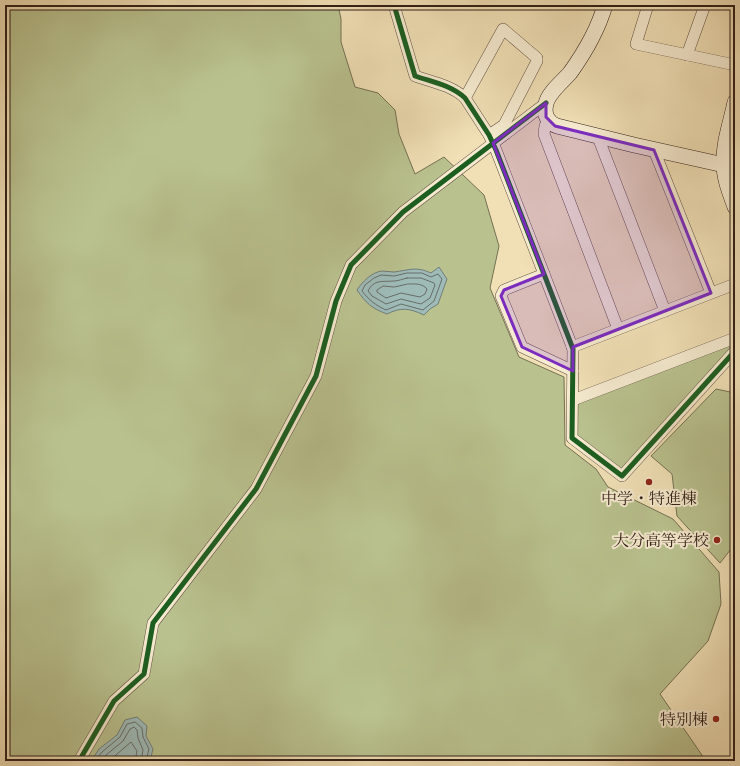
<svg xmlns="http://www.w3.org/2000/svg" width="740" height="766" font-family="'IM FELL Great Primer','Noto Serif JP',serif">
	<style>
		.green { fill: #b9c28f; stroke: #757053 }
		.water { fill: #9ebbb8; stroke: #727d78 }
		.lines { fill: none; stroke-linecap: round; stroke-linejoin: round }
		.shore { stroke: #686d68; stroke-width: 1 }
		.street-casing { stroke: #614f3f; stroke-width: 12 }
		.secondary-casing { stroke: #311f17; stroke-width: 16 }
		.street { stroke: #f6ebd0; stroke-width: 11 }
		.secondary { stroke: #f6ebd0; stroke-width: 15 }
		.cycleway-casing { stroke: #f6ebd0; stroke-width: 8 }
		.cycleway { stroke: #1b5e20; stroke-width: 5 }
		.marked { fill: #7b2cbf; fill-opacity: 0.2; stroke: #7b2cbf; stroke-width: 3; stroke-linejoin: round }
		.poi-dot { fill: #8f2418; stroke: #f6ebd0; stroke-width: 1.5 }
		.labels { text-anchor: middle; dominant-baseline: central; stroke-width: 4; stroke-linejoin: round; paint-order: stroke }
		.poi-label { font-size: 16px; fill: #311f17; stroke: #f6ebd0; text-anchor: end }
	</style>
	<rect width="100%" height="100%" fill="#f1e0b6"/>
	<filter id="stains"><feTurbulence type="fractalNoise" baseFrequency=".005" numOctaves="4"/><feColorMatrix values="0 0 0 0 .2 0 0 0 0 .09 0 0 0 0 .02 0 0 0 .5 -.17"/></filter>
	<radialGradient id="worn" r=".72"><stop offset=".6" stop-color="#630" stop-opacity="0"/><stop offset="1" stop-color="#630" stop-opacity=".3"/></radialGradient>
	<g class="green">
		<path d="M 5,5 L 338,5 L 341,19 L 341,42 L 355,87 L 378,93 L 395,110 L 399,134 L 415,174 L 444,157 L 484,195 L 499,246 L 490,288 L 519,357 L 564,377 L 565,445 L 596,469 L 608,487 L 673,519 L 719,572 L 721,604 L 708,641 L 660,694 L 706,761 L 5,761 Z"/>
		<path d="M 733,344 L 735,347 L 625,469 L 619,470 L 575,436 L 576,406 L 578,402 Z"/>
		<path d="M 716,389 L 735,393 L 735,544 L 720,563 L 677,516 L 672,474 L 651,456 Z"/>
	</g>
	<g class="water">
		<path d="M 439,267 L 447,279 L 438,304 L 430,309 L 424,315 C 409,308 401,307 387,314 C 371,308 366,303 357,290 C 362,282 372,272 382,271 C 386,271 390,272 394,272 C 410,270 416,266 431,273 Z"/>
		<path d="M 137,717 L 147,726 L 146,736 L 153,749 L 150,761 L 91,761 L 99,749 L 117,735 L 125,720 Z"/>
	</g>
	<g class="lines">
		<g class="shore">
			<path d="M 407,273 L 422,273 L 431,277 L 438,274 L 442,279 L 434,301 L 423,310 L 401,304 L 386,310 C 375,305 369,300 362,291 L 365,285 L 374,278 L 381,275 L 394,276 Z"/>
			<path d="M 407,278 L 421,278 L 434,283 L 435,285 L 430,298 L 421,304 L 401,299 L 386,304 L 372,296 L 368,291 C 374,279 383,282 394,281 C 398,281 403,279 407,278 Z"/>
			<path d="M 408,284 C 415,284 422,283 427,289 L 425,294 L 420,297 L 401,293 L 386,298 L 377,292 L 377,290 L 383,286 L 394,287 Z"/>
			<path d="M 95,761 L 102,752 L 120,737 L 127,724 L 135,722 L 142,728 L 143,737 L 149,749 L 146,761"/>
			<path d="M 101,761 L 106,755 L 123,741 L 130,729 L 134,727 L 137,730 L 138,738 L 143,750 L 141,761"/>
			<path d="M 109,761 L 131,742 L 137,751 L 135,761"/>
		</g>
		<g class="street-casing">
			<g id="street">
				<path d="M 394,5 L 415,76 C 432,82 451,85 465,98 L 489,135 L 496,150 L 573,349 L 572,438 L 622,476 L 735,351"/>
				<path d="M 648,5 L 636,44 L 735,65"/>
				<path d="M 687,55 L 705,5"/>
				<path d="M 465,98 L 503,29 L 537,58 L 537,61 L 504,125 L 489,135"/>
				<path d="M 549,121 L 545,126 L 544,134 L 618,329"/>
				<path d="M 598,137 L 665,311"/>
				<path d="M 654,150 L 711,293"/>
				<path d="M 544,274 L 504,290 L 501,296 L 522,347 L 573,371"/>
				<path d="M 572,347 L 735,284"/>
				<path d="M 573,400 L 735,338"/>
				<path d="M 79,761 L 114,701 L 144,674 L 153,623 L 256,489 L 316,376 L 336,301 L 351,265 L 403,212 L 546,103"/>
			</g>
		</g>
		<g class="secondary-casing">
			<g id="secondary">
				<path d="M 605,5 C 598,30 585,52 570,73 C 562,82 548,93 546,104 C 543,114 548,123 557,126 L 634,145 L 724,165 L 735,169"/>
				<path d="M 735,102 C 731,122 723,143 724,164 C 724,179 730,193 735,207"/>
			</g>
		</g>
		<use href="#street" class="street"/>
		<use href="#secondary" class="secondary"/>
		<g class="cycleway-casing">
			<g id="cycleway">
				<path d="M 394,5 L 415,76 C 432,82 451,85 465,98 L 489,135 L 496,150 L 573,349 L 572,438 L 622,476 L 735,351"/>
				<path d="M 79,761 L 114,701 L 144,674 L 153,623 L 256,489 L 316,376 L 336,301 L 351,265 L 403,212 L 546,103"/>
			</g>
		</g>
		<use href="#cycleway" class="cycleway"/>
	</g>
	<path class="marked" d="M 546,103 L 546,117 L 555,126 L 654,150 L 711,293 L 573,347 L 573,371 L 522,347 L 501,296 L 504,290 L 544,274 L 493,143 Z"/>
	<g class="poi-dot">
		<circle cx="649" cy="482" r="4"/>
		<circle cx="717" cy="540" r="4"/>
		<circle cx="716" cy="719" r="4"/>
	</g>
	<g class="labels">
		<g class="poi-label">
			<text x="649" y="498" text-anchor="middle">中学・特進棟</text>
			<text x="709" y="540">大分高等学校</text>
			<text x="708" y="719">特別棟</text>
		</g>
	</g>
	<rect width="740" height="766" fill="none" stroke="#f1e0b6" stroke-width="20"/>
	<rect x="6" y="6" width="728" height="754" fill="none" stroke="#311f17" stroke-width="2"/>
	<rect x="10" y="10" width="720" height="746" fill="none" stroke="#311f17"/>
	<rect width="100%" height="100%" filter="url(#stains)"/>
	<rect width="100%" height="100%" fill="url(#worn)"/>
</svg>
